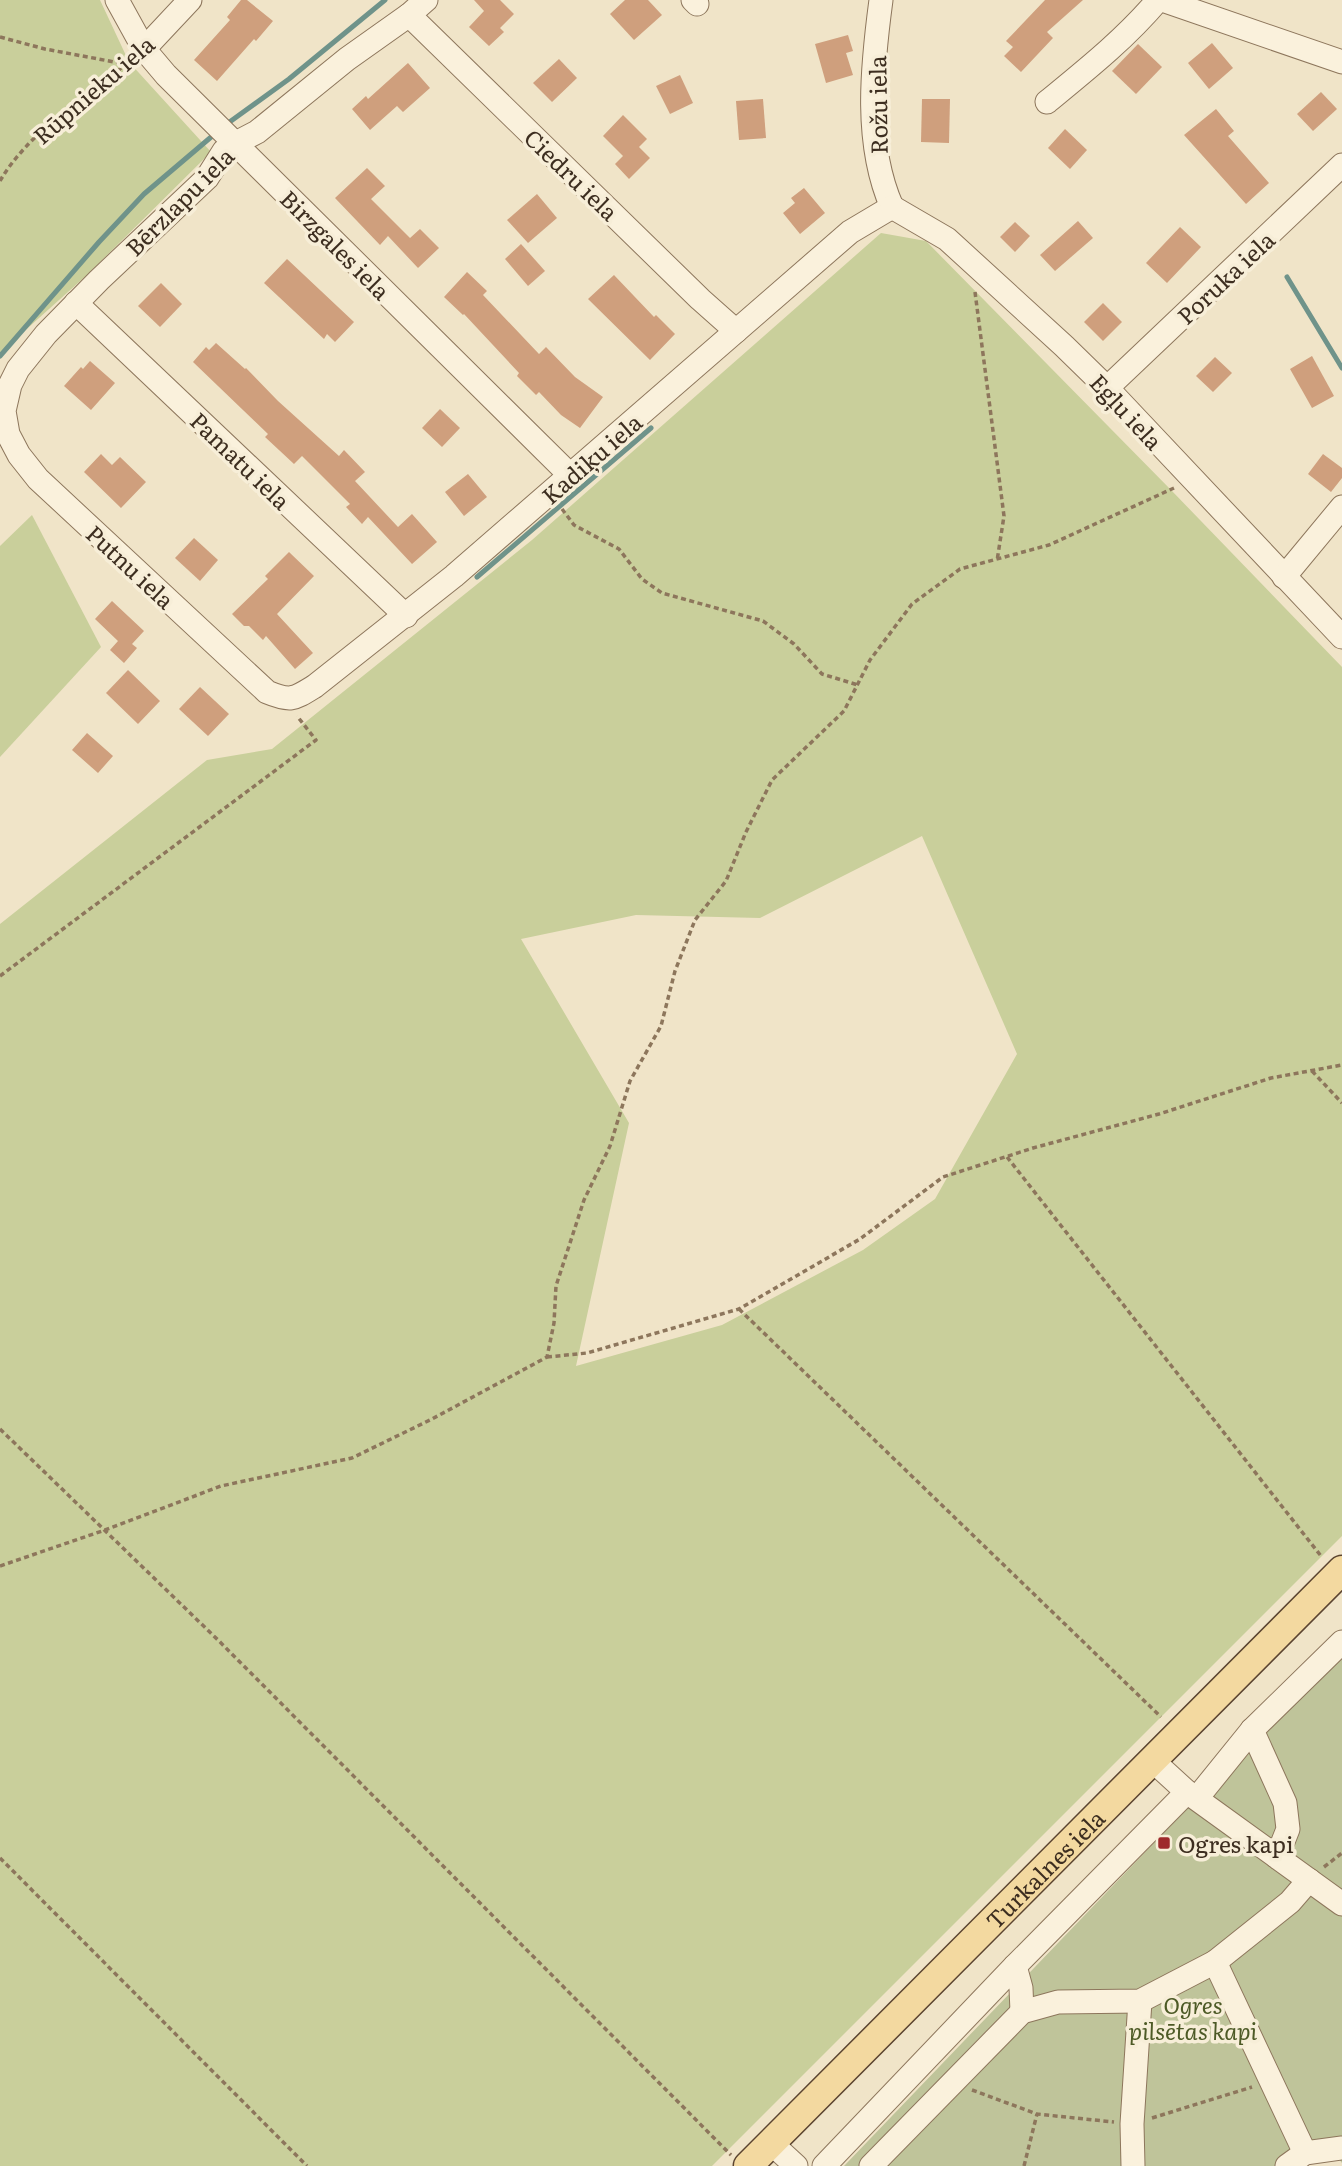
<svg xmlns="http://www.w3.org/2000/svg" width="1342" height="2166" font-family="Literata,serif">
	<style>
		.green { fill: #c9cf9b; fill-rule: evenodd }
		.cemetery { fill: #bfc49a }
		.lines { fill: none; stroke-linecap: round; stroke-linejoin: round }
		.stream { stroke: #6f938a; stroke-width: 5 }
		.building { fill: #cf9f7d }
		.minor-casing { stroke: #8d765c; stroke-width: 25 }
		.major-casing { stroke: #5b4430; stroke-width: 31 }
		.path { stroke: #8d765c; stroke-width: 3.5; stroke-dasharray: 5 3.5; stroke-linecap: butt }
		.minor { stroke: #faf1dc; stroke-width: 23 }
		.major { stroke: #f3d9a0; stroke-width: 28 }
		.poi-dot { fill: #9e2a2b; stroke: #f7eed8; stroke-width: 2.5 }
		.labels { text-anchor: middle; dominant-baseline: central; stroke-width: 7; stroke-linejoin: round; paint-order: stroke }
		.street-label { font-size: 23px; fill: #3d2e20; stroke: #f7eed8 }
		.poi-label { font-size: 23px; fill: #3d2e20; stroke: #f7eed8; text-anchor: start }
		.park-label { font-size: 23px; font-style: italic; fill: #4d5a26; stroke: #f7eed8 }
	</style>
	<rect width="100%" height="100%" fill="#f0e4c8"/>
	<g class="green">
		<path d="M 0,0 L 100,0 L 129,62 L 211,152 L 88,274 L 0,353 Z"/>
		<path d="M 881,233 L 926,241 L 1172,491 L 1342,667 L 1342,1536 L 712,2166 L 0,2166 L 0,924 L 207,760 L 272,749 L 532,540 ZM 922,836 L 1017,1054 L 935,1199 L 863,1250 L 722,1325 L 576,1366 L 629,1123 L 521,939 L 636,915 L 760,918 Z"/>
		<path d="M 32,515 L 101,647 L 0,757 L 0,546 Z"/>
	</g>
	<path class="cemetery" d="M 1342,1647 L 1342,2163 L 1338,2158 L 1296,2166 L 844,2166 Z"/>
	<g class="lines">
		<g class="stream">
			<path d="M 224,126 L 289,79 L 385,0"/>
			<path d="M 1287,277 L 1342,368"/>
			<path d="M 0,356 L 99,242 L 144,194 L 217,132"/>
			<path d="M 477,577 L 651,428"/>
		</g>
	</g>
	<g class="building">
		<path d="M 241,0 L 247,0 L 273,21 L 256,41 L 254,39 L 217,81 L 194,60 L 230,20 L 227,17 Z"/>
		<path d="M 474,0 L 500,0 L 514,14 L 500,28 L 504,32 L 489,46 L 469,27 L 484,11 Z"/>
		<path d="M 625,0 L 648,0 L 662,15 L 634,40 L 610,14 Z"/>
		<path d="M 1045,0 L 1083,0 L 1047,32 L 1053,38 L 1021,72 L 1004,56 L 1013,47 L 1006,41 Z"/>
		<path d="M 848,35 L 853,51 L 846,53 L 853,75 L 826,83 L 815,44 Z"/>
		<path d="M 1212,43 L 1233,68 L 1209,89 L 1188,63 Z"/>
		<path d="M 1138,44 L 1162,67 L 1136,94 L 1112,71 Z"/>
		<path d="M 559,59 L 577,78 L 552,102 L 533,83 Z"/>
		<path d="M 408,63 L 430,88 L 403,112 L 397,106 L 370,130 L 352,109 L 366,96 L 368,99 Z"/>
		<path d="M 680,75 L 693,103 L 670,114 L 656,86 Z"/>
		<path d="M 1321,92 L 1337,109 L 1313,131 L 1297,114 Z"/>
		<path d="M 763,99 L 766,138 L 739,140 L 736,101 Z"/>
		<path d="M 922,99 L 950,99 L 949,143 L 921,142 Z"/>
		<path d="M 1216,109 L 1234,131 L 1228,136 L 1269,183 L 1246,204 L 1184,135 Z"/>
		<path d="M 623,115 L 647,139 L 639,147 L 650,158 L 629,179 L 615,164 L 623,156 L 603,136 Z"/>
		<path d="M 1065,129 L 1087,150 L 1070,169 L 1048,148 Z"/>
		<path d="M 367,168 L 385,186 L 371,199 L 410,238 L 420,229 L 439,248 L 418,268 L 388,236 L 380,245 L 335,198 Z"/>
		<path d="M 804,188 L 825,213 L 800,234 L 783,213 L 795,203 L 791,198 Z"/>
		<path d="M 537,194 L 557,218 L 528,243 L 507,220 Z"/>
		<path d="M 1078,221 L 1093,238 L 1055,271 L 1040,255 Z"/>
		<path d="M 1015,222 L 1030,236 L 1015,252 L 1000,237 Z"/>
		<path d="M 1180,227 L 1201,247 L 1167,283 L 1146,263 Z"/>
		<path d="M 521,244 L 545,271 L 528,286 L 505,259 Z"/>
		<path d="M 287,259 L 354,322 L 335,342 L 327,334 L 324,339 L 264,283 Z"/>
		<path d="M 467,272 L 487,291 L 483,295 L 539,354 L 546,347 L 575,377 L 603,397 L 580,428 L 561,415 L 539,392 L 536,395 L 517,376 L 519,373 L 464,314 L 463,315 L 444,297 Z"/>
		<path d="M 614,275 L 654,317 L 656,315 L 675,334 L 650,360 L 588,299 Z"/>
		<path d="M 161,283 L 182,304 L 160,327 L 138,306 Z"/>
		<path d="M 1103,303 L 1122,322 L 1103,341 L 1084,322 Z"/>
		<path d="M 216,343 L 245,369 L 246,368 L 278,401 L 339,456 L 344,450 L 365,472 L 355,481 L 398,527 L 412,514 L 437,542 L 412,564 L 368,517 L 362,524 L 346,507 L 350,504 L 302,456 L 294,464 L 265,437 L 268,434 L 193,362 L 206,347 L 209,350 Z"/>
		<path d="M 1312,356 L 1334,396 L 1312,408 L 1290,369 Z"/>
		<path d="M 1215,357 L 1232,373 L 1213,392 L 1196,376 Z"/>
		<path d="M 90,361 L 115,383 L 91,410 L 64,386 L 81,367 L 83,369 Z"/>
		<path d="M 440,409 L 460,428 L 442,447 L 422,428 Z"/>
		<path d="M 101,454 L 112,465 L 120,457 L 146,482 L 121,508 L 84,472 Z"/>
		<path d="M 1323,454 L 1342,468 L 1342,478 L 1331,492 L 1308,474 Z"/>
		<path d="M 468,474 L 487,497 L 464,516 L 445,492 Z"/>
		<path d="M 194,538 L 218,560 L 200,581 L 175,558 Z"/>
		<path d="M 289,552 L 314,576 L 277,614 L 313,653 L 295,669 L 266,636 L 263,640 L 249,626 L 244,626 L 232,614 L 268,579 L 265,576 Z"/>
		<path d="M 112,601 L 144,631 L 132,644 L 137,648 L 124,663 L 110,650 L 118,641 L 95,619 Z"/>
		<path d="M 128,670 L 160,701 L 138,724 L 106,693 Z"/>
		<path d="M 200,687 L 229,714 L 208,736 L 179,709 Z"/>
		<path d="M 87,733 L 113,756 L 98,773 L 72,750 Z"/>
	</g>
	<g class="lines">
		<g class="minor-casing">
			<g id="minor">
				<path d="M 117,0 L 144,49 L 166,75 L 571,476"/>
				<path d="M 426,0 L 409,15 L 347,59 L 257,132 L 234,144 L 224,151 L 207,178 L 99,280 L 46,334 L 18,369 L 10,385 L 4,411 L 8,434 L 19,455 L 38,479 L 267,692 C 291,702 294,699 315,686 L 454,576 L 850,232 L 892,207"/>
				<path d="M 693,0 L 697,4"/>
				<path d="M 881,0 C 872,67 864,144 892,207"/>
				<path d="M 1162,0 L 1342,62"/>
				<path d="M 409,15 L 700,299 L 736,331"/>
				<path d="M 144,49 L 190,0"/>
				<path d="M 1047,102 C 1086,70 1125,39 1158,0"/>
				<path d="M 892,207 L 947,239 L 1064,346 L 1107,388 L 1342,637"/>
				<path d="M 76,303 L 406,616"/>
				<path d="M 1107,388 L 1342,165"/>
				<path d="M 1284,577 L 1342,507"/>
				<path d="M 1252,1730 L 1285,1803 L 1288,1829 L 1277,1857"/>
				<path d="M 1187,1792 L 1342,1904"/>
				<path d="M 1197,1798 L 1252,1730 L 1342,1642"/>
				<path d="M 1215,1962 L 1305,2153"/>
				<path d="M 1015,1966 L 1021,1988 L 1022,2012"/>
				<path d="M 771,2143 L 796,2166"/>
				<path d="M 824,2166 L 1015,1966 L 1187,1792 L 1152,1760"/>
				<path d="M 871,2166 L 1022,2012 L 1058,2002 L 1140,2001 L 1215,1962 L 1290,1902 L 1309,1880"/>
				<path d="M 1133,2166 L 1132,2124 L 1140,2001"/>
				<path d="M 1287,2166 L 1305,2153 L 1342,2148"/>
			</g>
		</g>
		<g class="major-casing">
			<g id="major">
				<path id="s1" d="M 748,2166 L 1342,1570"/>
			</g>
		</g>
		<g class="path">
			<path d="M 0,37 L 45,49 L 125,64"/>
			<path d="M 0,181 C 27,134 86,95 129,62"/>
			<path d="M 975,292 L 1004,516 L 997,561"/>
			<path d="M 562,509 L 574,525 L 619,549 L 642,579 L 662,593 L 763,621 L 794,644 L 822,674 L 858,685"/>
			<path d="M 0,976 L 316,740 L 297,716"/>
			<path d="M 1312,1071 L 1342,1103"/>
			<path d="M 1007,1157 L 1321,1556"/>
			<path d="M 739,1309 L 1161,1717"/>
			<path d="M 547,1357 L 587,1353 L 739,1309 L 860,1239 L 943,1177 L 1033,1148 L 1159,1114 L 1271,1078 L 1342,1065"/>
			<path d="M 0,1429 L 218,1640 L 731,2155"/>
			<path d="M 0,1566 L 105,1530 L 221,1486 L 352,1458 L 432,1419 L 547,1357 L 554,1323 L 556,1286 L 584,1200 L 610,1146 L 630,1081 L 661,1026 L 675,971 L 695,920 L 726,881 L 746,832 L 772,780 L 844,711 L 870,660 L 912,604 L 960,569 L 1049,545 L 1174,488"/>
			<path d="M 0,1858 L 307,2166"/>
			<path d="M 1324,1867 L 1342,1853"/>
			<path d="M 972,2090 L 1037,2114 L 1114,2122"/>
			<path d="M 1152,2118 L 1252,2087"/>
			<path d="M 1024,2166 L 1037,2114"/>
		</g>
		<use href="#minor" class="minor"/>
		<use href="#major" class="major"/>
	</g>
	<rect class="poi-dot" x="1157" y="1836" width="14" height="14" rx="3.5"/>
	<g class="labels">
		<g class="street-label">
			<text transform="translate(93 89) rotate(-41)">Rūpnieku iela</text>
			<text transform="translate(877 105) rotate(-91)">Rožu iela</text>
			<text transform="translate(572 174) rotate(44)">Ciedru iela</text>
			<text transform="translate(179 201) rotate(-45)">Bērzlapu iela</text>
			<text transform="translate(336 244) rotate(45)">Birzgales iela</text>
			<text transform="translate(1225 277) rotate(-43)">Poruka iela</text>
			<text transform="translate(1127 411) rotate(47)">Egļu iela</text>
			<text transform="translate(591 458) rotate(-41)">Kadiķu iela</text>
			<text transform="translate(241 460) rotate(44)">Pamatu iela</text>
			<text transform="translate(131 566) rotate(43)">Putnu iela</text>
			<text stroke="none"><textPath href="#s1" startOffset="420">Turkalnes iela</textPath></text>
		</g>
		<g class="poi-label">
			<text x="1178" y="1843">Ogres kapi</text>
		</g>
		<g class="park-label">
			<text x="1193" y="2004">Ogres<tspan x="1193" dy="26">pilsētas kapi</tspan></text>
		</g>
	</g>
</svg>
